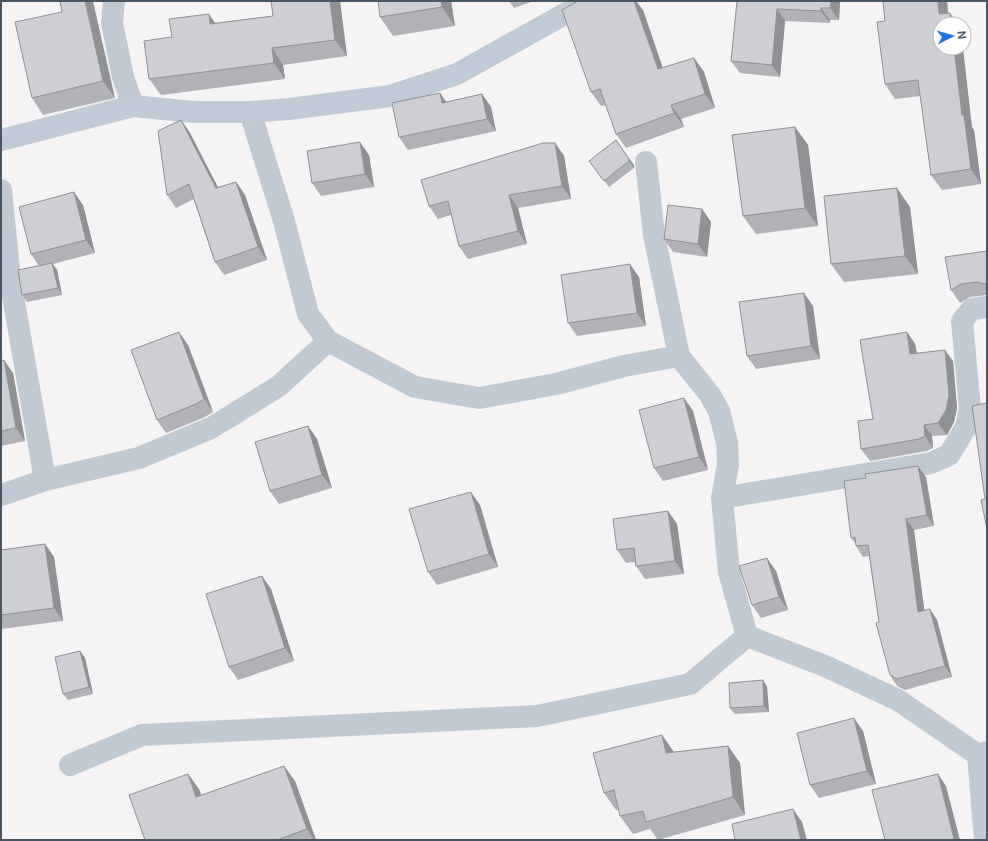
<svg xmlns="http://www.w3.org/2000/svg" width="988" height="841" font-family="Inter,sans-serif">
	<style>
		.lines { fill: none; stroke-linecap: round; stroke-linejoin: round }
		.street { stroke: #c1cad2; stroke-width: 22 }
		.secondary { stroke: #c1cbd6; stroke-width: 22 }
		.wall { fill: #b0b2b7 }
		.shaded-wall { fill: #909195 }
		.building { fill: #cdcfd5; stroke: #909195 }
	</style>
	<rect width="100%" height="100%" fill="#f5f3f3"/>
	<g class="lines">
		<g class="street">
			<path d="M 114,1 L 112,23 L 123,77 L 133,106"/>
			<path d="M 250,112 L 284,221 L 308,314 L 328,341 L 415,387 L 479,398 L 556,384 L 624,366 L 679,356 L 710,395 L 719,411 L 727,443 L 728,465 L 722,498 L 729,572 L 747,636 L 825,666 L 898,700 L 978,755 L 987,752"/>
			<path d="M 646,162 L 654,235 L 679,356"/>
			<path d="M 1,190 L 10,279 L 45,480"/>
			<path d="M 1,495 L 45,480 L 139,458 L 211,428 L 279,386 L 328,341"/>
			<path d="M 722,498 L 931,463 L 949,455 L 966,427 L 970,409 L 962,321 L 972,309 L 987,307"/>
			<path d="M 978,755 L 985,840"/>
			<path d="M 70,765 L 142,735 L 537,716 L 690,684 L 747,636"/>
		</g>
		<path class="secondary" d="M 1,140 L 133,106 L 193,112 L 250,112 L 289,109 L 390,96 L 457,74 L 588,1"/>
	</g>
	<g class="wall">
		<path d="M 271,1 L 340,1 L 347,56 L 283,65 L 285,79 L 161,95 L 149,79 L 172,37 L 216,23 L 273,16 Z"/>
		<path d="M 451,1 L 455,26 L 393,36 L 380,17 Z"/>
		<path d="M 509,1 L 534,1 L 514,8 Z"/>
		<path d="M 737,1 L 840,1 L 839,20 L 830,20 L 830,23 L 785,21 L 780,77 L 740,73 L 731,61 Z"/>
		<path d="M 883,1 L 947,1 L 948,13 L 972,127 L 974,130 L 981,184 L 942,190 L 931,175 L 921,96 L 895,99 L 885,84 L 885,21 Z"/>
		<path d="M 643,10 L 663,68 L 694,58 L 704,72 L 715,108 L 681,119 L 684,127 L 626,148 L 616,134 L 606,105 L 601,106 L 591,92 Z"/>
		<path d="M 62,12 L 115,98 L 43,115 L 32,98 Z"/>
		<path d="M 440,93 L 446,102 L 482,94 L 491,107 L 496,131 L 408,150 L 399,137 Z"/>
		<path d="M 181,120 L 190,133 L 218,188 L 236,182 L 245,195 L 267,260 L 224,275 L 215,262 L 194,199 L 176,208 L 167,195 Z"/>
		<path d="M 795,127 L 808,145 L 818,226 L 756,234 L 743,216 Z"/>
		<path d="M 616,140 L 634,165 L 634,168 L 609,187 L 589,161 Z"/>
		<path d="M 555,143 L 564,156 L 571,199 L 518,208 L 527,244 L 468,259 L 459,246 L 451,215 L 438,219 L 429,206 Z"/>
		<path d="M 369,155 L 374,187 L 321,196 L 312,183 Z"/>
		<path d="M 83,205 L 95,253 L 53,264 L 57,270 L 62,295 L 27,302 L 22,295 L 39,266 L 31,254 Z"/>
		<path d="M 910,207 L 918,274 L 844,282 L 831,264 Z"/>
		<path d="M 702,209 L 711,222 L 707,257 L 673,252 L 664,239 Z"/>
		<path d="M 987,251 L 987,295 L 970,297 L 960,303 L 951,290 Z"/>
		<path d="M 639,277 L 646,326 L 577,336 L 568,323 Z"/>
		<path d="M 813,306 L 820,359 L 756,369 L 747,356 Z"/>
		<path d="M 907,332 L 915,344 L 917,353 L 953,361 L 957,408 L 954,422 L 947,435 L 932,436 L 933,448 L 927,451 L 870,461 L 861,449 Z"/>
		<path d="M 188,345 L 213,412 L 205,417 L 166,433 L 157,420 Z"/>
		<path d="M 1,361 L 13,373 L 25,441 L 1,446 Z"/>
		<path d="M 684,398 L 693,411 L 708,470 L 663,481 L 654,468 Z"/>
		<path d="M 308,426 L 317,439 L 332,488 L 279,504 L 270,491 Z"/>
		<path d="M 926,477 L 934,526 L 914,530 L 924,611 L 937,620 L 952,677 L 905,690 L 897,686 L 890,675 L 879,622 L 869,556 L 863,557 L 856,546 L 856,544 L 851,538 Z"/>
		<path d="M 480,505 L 498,567 L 437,585 L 428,572 Z"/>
		<path d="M 668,511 L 677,524 L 684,574 L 645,579 L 636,566 L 635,562 L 626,563 L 617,550 Z"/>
		<path d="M 45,544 L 54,557 L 63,621 L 1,629 L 1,550 Z"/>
		<path d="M 776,571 L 788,610 L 761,618 L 752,605 Z"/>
		<path d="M 271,589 L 294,661 L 238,680 L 229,667 Z"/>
		<path d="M 80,651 L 85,658 L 93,694 L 68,700 L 63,694 Z"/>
		<path d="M 763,680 L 767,687 L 769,712 L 735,714 L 730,708 Z"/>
		<path d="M 863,731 L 876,784 L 819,798 L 810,785 Z"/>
		<path d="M 728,746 L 740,763 L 745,815 L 658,840 L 650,829 L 633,834 L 620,816 L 619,810 L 616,810 L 604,793 L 674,752 Z"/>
		<path d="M 295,781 L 316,840 L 145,840 L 199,789 L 201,795 Z"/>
	</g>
	<g class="shaded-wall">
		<path d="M 85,1 L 93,1 L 115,98 L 103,81 Z"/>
		<path d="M 330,1 L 340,1 L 347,56 L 335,40 Z"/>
		<path d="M 441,1 L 451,1 L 455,26 L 442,7 Z"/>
		<path d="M 634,1 L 636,1 L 643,10 L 668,84 L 658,69 Z"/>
		<path d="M 831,1 L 840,1 L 839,20 L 830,8 Z"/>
		<path d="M 938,1 L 947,1 L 949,24 L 939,14 Z"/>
		<path d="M 821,8 L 830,20 L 830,23 L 821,11 Z"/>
		<path d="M 777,9 L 785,21 L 780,77 L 772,65 Z"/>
		<path d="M 950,13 L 958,24 L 951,24 Z"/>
		<path d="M 209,14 L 220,30 L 210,24 Z"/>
		<path d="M 272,48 L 283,65 L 285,79 L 274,63 Z"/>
		<path d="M 954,48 L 963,48 L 972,127 L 974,130 L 981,184 L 971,169 L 962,115 Z"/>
		<path d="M 694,58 L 704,72 L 715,108 L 705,94 Z"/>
		<path d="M 440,93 L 449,106 L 442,103 Z"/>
		<path d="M 482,94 L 491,107 L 496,131 L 487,119 Z"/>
		<path d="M 671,105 L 681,119 L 684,127 L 674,113 Z"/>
		<path d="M 181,120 L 190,133 L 225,201 L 216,188 Z"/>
		<path d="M 795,127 L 808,145 L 818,226 L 805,208 Z"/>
		<path d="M 360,142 L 369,155 L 374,187 L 365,174 Z"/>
		<path d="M 555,143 L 564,156 L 571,199 L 562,186 Z"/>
		<path d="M 629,159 L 634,165 L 634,168 L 629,161 Z"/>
		<path d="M 236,182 L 245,195 L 267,260 L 258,247 Z"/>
		<path d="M 897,188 L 910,207 L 918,274 L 905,256 Z"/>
		<path d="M 74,192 L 83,205 L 95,253 L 86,240 Z"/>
		<path d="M 509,195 L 518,208 L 527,244 L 518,231 Z"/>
		<path d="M 702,209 L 711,222 L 707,257 L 698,244 Z"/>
		<path d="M 52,263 L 57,270 L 62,295 L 58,288 Z"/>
		<path d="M 630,264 L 639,277 L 646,326 L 637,313 Z"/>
		<path d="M 804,293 L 813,306 L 820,359 L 811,346 Z"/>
		<path d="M 179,332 L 188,345 L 213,412 L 204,399 Z"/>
		<path d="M 907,332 L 915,344 L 919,366 L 910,354 Z"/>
		<path d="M 945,350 L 953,361 L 957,408 L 954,422 L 947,435 L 938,423 Z"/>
		<path d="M 4,360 L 13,373 L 25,441 L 16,428 Z"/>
		<path d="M 684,398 L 693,411 L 708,470 L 699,457 Z"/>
		<path d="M 924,425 L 932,436 L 933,448 L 925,436 Z"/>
		<path d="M 308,426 L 317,439 L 332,488 L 322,475 Z"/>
		<path d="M 918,466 L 926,477 L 934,526 L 927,515 Z"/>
		<path d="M 471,492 L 480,505 L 498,567 L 489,554 Z"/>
		<path d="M 668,511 L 677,524 L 684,574 L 675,561 Z"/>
		<path d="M 906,519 L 914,530 L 926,623 L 918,612 Z"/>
		<path d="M 45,544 L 54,557 L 63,621 L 54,608 Z"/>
		<path d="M 767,558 L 776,571 L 788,610 L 779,597 Z"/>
		<path d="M 262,576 L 271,589 L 294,661 L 285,648 Z"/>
		<path d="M 930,609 L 937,620 L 952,677 L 945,666 Z"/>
		<path d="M 80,651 L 85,658 L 93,694 L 89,687 Z"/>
		<path d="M 763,680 L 767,687 L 769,712 L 764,706 Z"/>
		<path d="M 854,718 L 863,731 L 876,784 L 867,771 Z"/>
		<path d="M 662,735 L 674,752 L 666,753 Z"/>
		<path d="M 728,746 L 740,763 L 745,815 L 733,797 Z"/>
		<path d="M 284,766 L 295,781 L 316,840 L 314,840 L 307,829 Z"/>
		<path d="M 188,774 L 199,789 L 207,812 L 196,797 Z"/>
		<path d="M 938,774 L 946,786 L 960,840 L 955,840 L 954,839 Z"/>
		<path d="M 793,809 L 802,822 L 807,840 L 801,840 Z"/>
	</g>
	<g class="building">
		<path d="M 60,1 L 85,1 L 103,81 L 32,98 L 15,22 L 62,12 Z"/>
		<path d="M 271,1 L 330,1 L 335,40 L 272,48 L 274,63 L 149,79 L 144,41 L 172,37 L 169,19 L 209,14 L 210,24 L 273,16 Z"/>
		<path d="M 378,1 L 441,1 L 442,7 L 380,17 Z"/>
		<path d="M 578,1 L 634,1 L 658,69 L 694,58 L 705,94 L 671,105 L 674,113 L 616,134 L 600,89 L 591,92 L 562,10 Z"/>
		<path d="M 737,1 L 831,1 L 830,8 L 821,8 L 821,11 L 777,9 L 772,65 L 731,61 Z"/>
		<path d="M 883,1 L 938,1 L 939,14 L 950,13 L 951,24 L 940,24 L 940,48 L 954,48 L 962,115 L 964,115 L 971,169 L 931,175 L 918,80 L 885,84 L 877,22 L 885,21 Z"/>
		<path d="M 440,93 L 442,103 L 482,94 L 487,119 L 399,137 L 392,103 Z"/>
		<path d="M 181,120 L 216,188 L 236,182 L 258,247 L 215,262 L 189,184 L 167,195 L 158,131 Z"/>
		<path d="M 795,127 L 805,208 L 743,216 L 732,135 Z"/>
		<path d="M 616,140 L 629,159 L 629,161 L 604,181 L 589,161 Z"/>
		<path d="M 360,142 L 365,174 L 312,183 L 307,151 Z"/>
		<path d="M 543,143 L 555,143 L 562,186 L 509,195 L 518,231 L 459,246 L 448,201 L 429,206 L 421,180 Z"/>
		<path d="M 897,188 L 905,256 L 831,264 L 824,196 Z"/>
		<path d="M 74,192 L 86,240 L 31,254 L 19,207 Z"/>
		<path d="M 668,205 L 702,209 L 698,244 L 664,239 Z"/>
		<path d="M 987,251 L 987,284 L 985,284 L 977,282 L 961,284 L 951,290 L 945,257 Z"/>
		<path d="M 52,263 L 58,288 L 22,295 L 18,270 Z"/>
		<path d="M 630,264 L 637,313 L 568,323 L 561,275 Z"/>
		<path d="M 804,293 L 811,346 L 747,356 L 739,302 Z"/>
		<path d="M 179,332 L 204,399 L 196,404 L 157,420 L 131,350 Z"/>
		<path d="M 907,332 L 910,354 L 945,350 L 949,396 L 946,410 L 938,423 L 924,425 L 925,436 L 919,439 L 861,449 L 858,421 L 873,419 L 860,340 Z"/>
		<path d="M 4,360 L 16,428 L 1,431 L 1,361 Z"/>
		<path d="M 684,398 L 699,457 L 654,468 L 639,410 Z"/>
		<path d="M 987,403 L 987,529 L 981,500 L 985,499 L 972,406 Z"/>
		<path d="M 308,426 L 322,475 L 270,491 L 255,442 Z"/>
		<path d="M 918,466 L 927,515 L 906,519 L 918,612 L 930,609 L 945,666 L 897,679 L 890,675 L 876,623 L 879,622 L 868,545 L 856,546 L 855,537 L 851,538 L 844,481 L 866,478 L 865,474 Z"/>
		<path d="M 471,492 L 489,554 L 428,572 L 409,509 Z"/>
		<path d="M 668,511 L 675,561 L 636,566 L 634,548 L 617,550 L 613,519 Z"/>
		<path d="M 45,544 L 54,608 L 1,615 L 1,550 Z"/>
		<path d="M 767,558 L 779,597 L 752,605 L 739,566 Z"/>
		<path d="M 262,576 L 285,648 L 229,667 L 206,594 Z"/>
		<path d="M 80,651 L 89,687 L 63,694 L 55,657 Z"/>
		<path d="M 763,680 L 764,706 L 730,708 L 729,683 Z"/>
		<path d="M 854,718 L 867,771 L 810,785 L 797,733 Z"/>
		<path d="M 662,735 L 666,753 L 728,746 L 733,797 L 646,822 L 643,811 L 620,816 L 614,790 L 604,793 L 593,753 Z"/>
		<path d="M 284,766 L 307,829 L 277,840 L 145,840 L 129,795 L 188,774 L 196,797 Z"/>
		<path d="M 938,774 L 954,839 L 949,840 L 885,840 L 872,790 Z"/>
		<path d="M 793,809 L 801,840 L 735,840 L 732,824 Z"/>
	</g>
	<rect width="988" height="841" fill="none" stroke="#4a5661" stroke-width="4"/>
	<g transform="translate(952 36) rotate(84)"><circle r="19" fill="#ffffff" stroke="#b7bbc0"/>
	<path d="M0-3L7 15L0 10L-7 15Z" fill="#1a73e8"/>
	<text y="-6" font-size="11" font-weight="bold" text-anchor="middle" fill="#4a5661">N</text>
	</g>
</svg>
